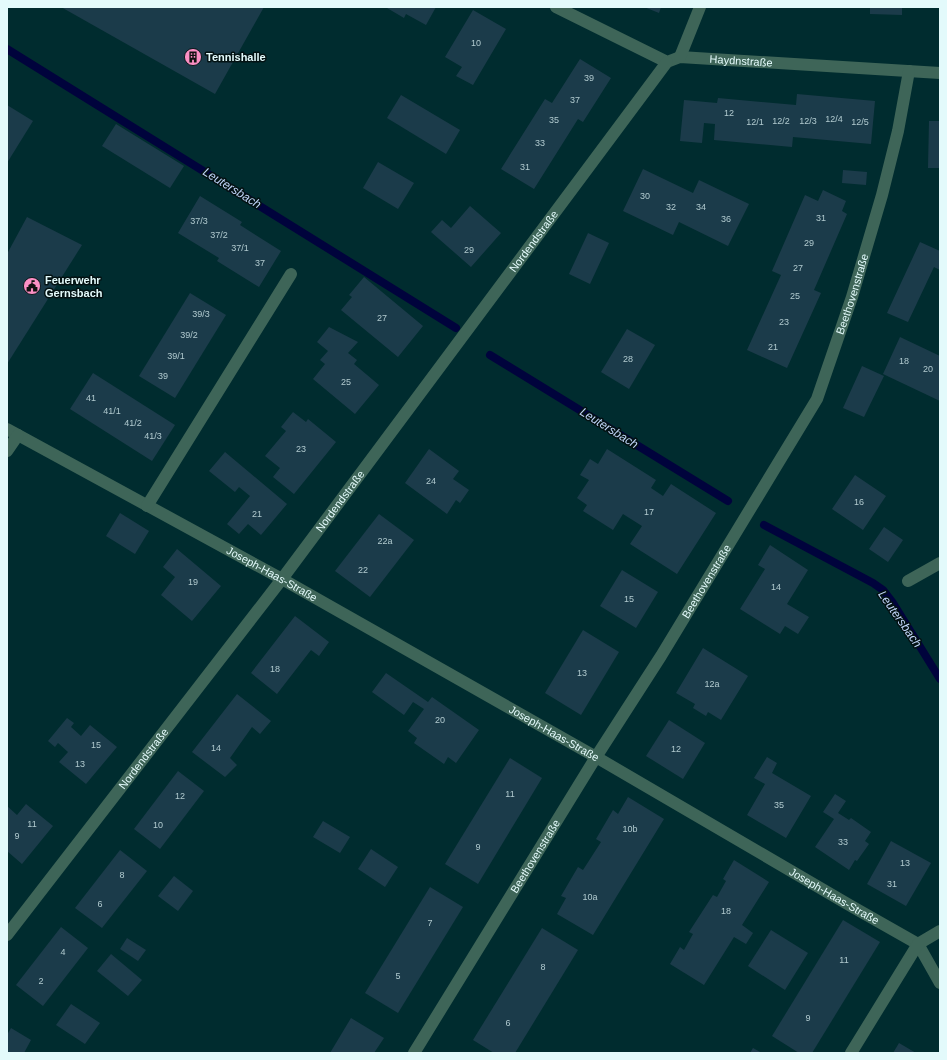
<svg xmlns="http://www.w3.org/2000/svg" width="947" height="1060" font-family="Helvetica,sans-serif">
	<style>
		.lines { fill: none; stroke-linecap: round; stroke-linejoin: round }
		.stream { stroke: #00033c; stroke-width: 8 }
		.building { fill: #1b3b4a }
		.minor { stroke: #3e6558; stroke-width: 12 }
		.labels { text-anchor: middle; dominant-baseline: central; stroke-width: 3; stroke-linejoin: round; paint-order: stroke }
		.number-label { font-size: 9px; fill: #b1cacf }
		.poi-label { font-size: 11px; font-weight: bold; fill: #e3fafb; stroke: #031213; text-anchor: start }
		.street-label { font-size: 11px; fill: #e3fafb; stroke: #031213 }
		.water-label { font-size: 12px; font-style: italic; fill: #c1d6fa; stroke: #031213 }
	</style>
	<rect width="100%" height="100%" fill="#002c2f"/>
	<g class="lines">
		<g class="stream">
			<path d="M 7,49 L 456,328"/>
			<path d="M 490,355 L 728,501"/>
			<path d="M 764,525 L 873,583 L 883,590 L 893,603 L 940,679"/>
		</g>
	</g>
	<g class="building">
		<path d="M 61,7 L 264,7 L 215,94 Z"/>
		<path d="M 387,7 L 436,7 L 426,25 L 406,14 L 404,18 L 387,8 Z"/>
		<path d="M 644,7 L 661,7 L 659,13 Z"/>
		<path d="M 870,7 L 902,7 L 902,15 L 870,14 Z"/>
		<path d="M 473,10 L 506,29 L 473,85 L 456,76 L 462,67 L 445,57 Z"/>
		<path d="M 580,59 L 611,78 L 583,122 L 578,119 L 534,189 L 501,169 L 545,99 L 552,103 Z"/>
		<path d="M 797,94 L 875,101 L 871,144 L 793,137 L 792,147 L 714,140 L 715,124 L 704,123 L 702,143 L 680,141 L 684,100 L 717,103 L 718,98 L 796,105 Z"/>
		<path d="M 401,95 L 460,130 L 446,154 L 387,118 Z"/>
		<path d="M 7,105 L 33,121 L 7,163 Z"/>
		<path d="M 929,121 L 940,121 L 940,168 L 928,168 Z"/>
		<path d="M 116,124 L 184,166 L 170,188 L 102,146 Z"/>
		<path d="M 378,162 L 414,183 L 398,209 L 363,188 Z"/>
		<path d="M 643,169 L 693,193 L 699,180 L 749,204 L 728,246 L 679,222 L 673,235 L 623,211 Z"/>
		<path d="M 843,170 L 867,172 L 866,185 L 842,183 Z"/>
		<path d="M 823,190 L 846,201 L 842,211 L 847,214 L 814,290 L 821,293 L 787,368 L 747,350 L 781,275 L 772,271 L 805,195 L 818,201 Z"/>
		<path d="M 200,196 L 242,222 L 240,225 L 281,251 L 259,287 L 217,261 L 219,258 L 178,233 Z"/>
		<path d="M 470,206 L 501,233 L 471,267 L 431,232 L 442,220 L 451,228 Z"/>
		<path d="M 27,217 L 82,245 L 7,364 L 7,254 Z"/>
		<path d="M 588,233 L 609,243 L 590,284 L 569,274 Z"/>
		<path d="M 920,242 L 940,251 L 940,270 L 934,267 L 908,322 L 887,313 Z"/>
		<path d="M 364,277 L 423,326 L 398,357 L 341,310 L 352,297 L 349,295 Z"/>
		<path d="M 190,293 L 226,315 L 175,398 L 139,376 Z"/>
		<path d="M 329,327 L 358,342 L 348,353 L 357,360 L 354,364 L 379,385 L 355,414 L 313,379 L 325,364 L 320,360 L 328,351 L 317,342 Z"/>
		<path d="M 627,329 L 655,345 L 629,389 L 601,372 Z"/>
		<path d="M 900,337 L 940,356 L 940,401 L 883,374 Z"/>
		<path d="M 862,366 L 884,376 L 864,417 L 843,408 Z"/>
		<path d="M 93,373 L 175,425 L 152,461 L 70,409 Z"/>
		<path d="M 293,412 L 306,422 L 308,419 L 336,442 L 294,494 L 273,477 L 280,468 L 265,456 L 286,431 L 281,427 Z"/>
		<path d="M 429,449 L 459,471 L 453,479 L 469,490 L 460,503 L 456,500 L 447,514 L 405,483 Z"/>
		<path d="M 607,449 L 656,480 L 651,488 L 663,496 L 671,484 L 716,513 L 677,574 L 630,544 L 642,526 L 623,514 L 613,530 L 583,511 L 587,505 L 577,498 L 589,480 L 580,475 L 590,459 L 598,464 Z"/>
		<path d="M 225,452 L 287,504 L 261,535 L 248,524 L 239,534 L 227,524 L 250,496 L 239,487 L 235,492 L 209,471 Z"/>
		<path d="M 855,475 L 886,496 L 863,530 L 832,509 Z"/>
		<path d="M 120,513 L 149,531 L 135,554 L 106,536 Z"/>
		<path d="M 379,514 L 414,540 L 370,597 L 335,571 Z"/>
		<path d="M 884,527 L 903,540 L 888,562 L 869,549 Z"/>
		<path d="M 770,545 L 808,570 L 787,604 L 809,617 L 798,634 L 785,626 L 780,634 L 740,609 L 765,569 L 758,565 Z"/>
		<path d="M 177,549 L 221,586 L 192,621 L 161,595 L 175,577 L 163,567 Z"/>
		<path d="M 622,570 L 658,592 L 636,628 L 600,606 Z"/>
		<path d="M 295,616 L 329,642 L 319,656 L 311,650 L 277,694 L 251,673 Z"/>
		<path d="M 583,630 L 619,652 L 581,715 L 545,693 Z"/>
		<path d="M 703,648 L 748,676 L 721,720 L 708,712 L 706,716 L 693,708 L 695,704 L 676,693 Z"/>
		<path d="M 386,673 L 428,702 L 432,697 L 479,730 L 456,763 L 448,757 L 444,764 L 414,743 L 417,738 L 408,731 L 424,709 L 413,702 L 404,715 L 372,692 Z"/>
		<path d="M 237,694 L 271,721 L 260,734 L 252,727 L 230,758 L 237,765 L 225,777 L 192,752 Z"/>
		<path d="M 67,718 L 74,723 L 71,727 L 81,736 L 90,725 L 117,747 L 86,784 L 59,762 L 68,752 L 58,743 L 55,747 L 48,741 Z"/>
		<path d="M 669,720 L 705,743 L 683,779 L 646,756 Z"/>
		<path d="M 767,757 L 777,763 L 772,773 L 811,796 L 786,838 L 747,815 L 765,784 L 754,778 Z"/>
		<path d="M 510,758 L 542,778 L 478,884 L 445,864 Z"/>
		<path d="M 178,771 L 204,791 L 160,849 L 134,829 Z"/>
		<path d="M 835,794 L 846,801 L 838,813 L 849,820 L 851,818 L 871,832 L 865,841 L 869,844 L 857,861 L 855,860 L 849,870 L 815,847 L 834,819 L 823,812 Z"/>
		<path d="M 628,797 L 664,819 L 593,935 L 557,914 L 566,898 L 561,896 L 578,867 L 583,870 L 601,842 L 596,839 L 613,810 L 618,814 Z"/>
		<path d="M 26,804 L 53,826 L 22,864 L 7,851 L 7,806 L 17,815 Z"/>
		<path d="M 323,821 L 350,837 L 340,853 L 313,837 Z"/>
		<path d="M 891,841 L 931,863 L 906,906 L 867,884 Z"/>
		<path d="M 371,849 L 398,867 L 385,887 L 358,869 Z"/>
		<path d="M 120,850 L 147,871 L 102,928 L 75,908 Z"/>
		<path d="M 734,860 L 769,882 L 742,925 L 753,933 L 746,944 L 734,937 L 704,985 L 670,964 L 680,947 L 684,950 L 693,934 L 689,932 L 713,895 L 717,897 L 726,881 L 723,879 Z"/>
		<path d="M 174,876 L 193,891 L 178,911 L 158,896 Z"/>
		<path d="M 430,887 L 463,907 L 398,1013 L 365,993 Z"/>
		<path d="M 843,920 L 880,942 L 812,1053 L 799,1053 L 772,1036 Z"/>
		<path d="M 61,927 L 88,948 L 43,1006 L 16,985 Z"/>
		<path d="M 542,928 L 578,950 L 515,1053 L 494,1053 L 473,1040 Z"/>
		<path d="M 771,930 L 808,953 L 785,990 L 748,966 Z"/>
		<path d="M 127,938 L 146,950 L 138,961 L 120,949 Z"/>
		<path d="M 111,954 L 142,980 L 128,996 L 97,971 Z"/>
		<path d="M 71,1004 L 100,1023 L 85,1044 L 56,1025 Z"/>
		<path d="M 351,1018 L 384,1038 L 374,1053 L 330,1053 Z"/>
		<path d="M 11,1028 L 31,1040 L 24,1053 L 7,1053 L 7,1035 Z"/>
		<path d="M 899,1043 L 916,1053 L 893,1053 Z"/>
		<path d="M 753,1048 L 762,1053 L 750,1053 Z"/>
	</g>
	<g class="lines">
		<g class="minor">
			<path id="s1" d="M 556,7 L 667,62 L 680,57 L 940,73"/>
			<path d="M 680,57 L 700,7"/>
			<path id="s2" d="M 7,429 L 282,579 L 596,757 L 851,906 L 918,944 L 940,983"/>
			<path d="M 7,451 L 18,435"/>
			<path d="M 147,506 L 291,274"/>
			<path d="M 908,581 L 940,563"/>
			<path id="s3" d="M 7,935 L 282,579 L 667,62"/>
			<path id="s4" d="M 414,1053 L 596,757 L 661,656 L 817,399 L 852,297 L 882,195 L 898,131 L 909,71"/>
			<path d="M 851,1053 L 918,944 L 940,931"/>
		</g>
	</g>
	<defs>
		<g id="building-disc" transform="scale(0.9)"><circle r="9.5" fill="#fb8fc4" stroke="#031213"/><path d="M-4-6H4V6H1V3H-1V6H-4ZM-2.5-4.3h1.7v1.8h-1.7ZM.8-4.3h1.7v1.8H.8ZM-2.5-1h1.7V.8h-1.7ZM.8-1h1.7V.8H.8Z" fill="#111"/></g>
		<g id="civic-disc" transform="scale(0.9)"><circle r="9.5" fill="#fb8fc4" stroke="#031213"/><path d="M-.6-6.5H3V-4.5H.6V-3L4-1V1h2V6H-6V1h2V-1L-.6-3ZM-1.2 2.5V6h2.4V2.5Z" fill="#111"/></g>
	</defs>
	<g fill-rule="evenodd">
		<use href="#building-disc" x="193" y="57"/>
		<use href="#civic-disc" x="32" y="286"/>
	</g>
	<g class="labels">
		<g class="number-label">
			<text x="476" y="43">10</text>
			<text x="589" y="78">39</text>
			<text x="575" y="100">37</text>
			<text x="729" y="113">12</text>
			<text x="834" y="119">12/4</text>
			<text x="554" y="120">35</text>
			<text x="781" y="121">12/2</text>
			<text x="808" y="121">12/3</text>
			<text x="755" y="122">12/1</text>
			<text x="860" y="122">12/5</text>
			<text x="540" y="143">33</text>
			<text x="525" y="167">31</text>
			<text x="645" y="196">30</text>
			<text x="671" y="207">32</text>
			<text x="701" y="207">34</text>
			<text x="821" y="218">31</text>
			<text x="726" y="219">36</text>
			<text x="199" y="221">37/3</text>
			<text x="219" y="235">37/2</text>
			<text x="809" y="243">29</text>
			<text x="240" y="248">37/1</text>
			<text x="469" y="250">29</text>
			<text x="260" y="263">37</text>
			<text x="798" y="268">27</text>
			<text x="795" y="296">25</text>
			<text x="201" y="314">39/3</text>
			<text x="382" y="318">27</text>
			<text x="784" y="322">23</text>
			<text x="189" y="335">39/2</text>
			<text x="773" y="347">21</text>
			<text x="176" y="356">39/1</text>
			<text x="628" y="359">28</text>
			<text x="904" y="361">18</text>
			<text x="928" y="369">20</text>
			<text x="163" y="376">39</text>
			<text x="346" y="382">25</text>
			<text x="91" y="398">41</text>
			<text x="112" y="411">41/1</text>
			<text x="133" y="423">41/2</text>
			<text x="153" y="436">41/3</text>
			<text x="301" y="449">23</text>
			<text x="431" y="481">24</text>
			<text x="859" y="502">16</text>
			<text x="649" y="512">17</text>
			<text x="257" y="514">21</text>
			<text x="385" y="541">22a</text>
			<text x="363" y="570">22</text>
			<text x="193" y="582">19</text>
			<text x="776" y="587">14</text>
			<text x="629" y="599">15</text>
			<text x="275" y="669">18</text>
			<text x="582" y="673">13</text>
			<text x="712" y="684">12a</text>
			<text x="440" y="720">20</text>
			<text x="96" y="745">15</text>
			<text x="216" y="748">14</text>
			<text x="676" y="749">12</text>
			<text x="80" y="764">13</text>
			<text x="510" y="794">11</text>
			<text x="180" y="796">12</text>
			<text x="779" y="805">35</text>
			<text x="32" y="824">11</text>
			<text x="158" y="825">10</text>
			<text x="630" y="829">10b</text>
			<text x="17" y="836">9</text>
			<text x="843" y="842">33</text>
			<text x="478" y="847">9</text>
			<text x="905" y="863">13</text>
			<text x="122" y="875">8</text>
			<text x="892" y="884">31</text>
			<text x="590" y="897">10a</text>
			<text x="100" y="904">6</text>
			<text x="726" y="911">18</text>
			<text x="430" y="923">7</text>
			<text x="63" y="952">4</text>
			<text x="844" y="960">11</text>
			<text x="543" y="967">8</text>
			<text x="398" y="976">5</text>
			<text x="41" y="981">2</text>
			<text x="808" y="1018">9</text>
			<text x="508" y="1023">6</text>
		</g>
		<g class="poi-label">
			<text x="206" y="57">Tennishalle</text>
			<text x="45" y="280">Feuerwehr<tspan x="45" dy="13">Gernsbach</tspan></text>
		</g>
		<g class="street-label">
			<text stroke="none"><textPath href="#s1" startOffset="199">Haydnstraße</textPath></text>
			<text stroke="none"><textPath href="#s3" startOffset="871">Nordendstraße</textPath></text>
			<text stroke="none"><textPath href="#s4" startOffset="879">Beethovenstraße</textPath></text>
			<text stroke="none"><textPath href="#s3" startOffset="547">Nordendstraße</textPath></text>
			<text stroke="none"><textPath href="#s2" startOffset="302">Joseph-Haas-Straße</textPath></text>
			<text stroke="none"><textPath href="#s4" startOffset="555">Beethovenstraße</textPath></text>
			<text stroke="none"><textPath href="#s2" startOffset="626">Joseph-Haas-Straße</textPath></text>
			<text stroke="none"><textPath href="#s3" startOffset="223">Nordendstraße</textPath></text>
			<text stroke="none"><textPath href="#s4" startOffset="231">Beethovenstraße</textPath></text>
			<text stroke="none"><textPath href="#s2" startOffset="950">Joseph-Haas-Straße</textPath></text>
		</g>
		<g class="water-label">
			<text transform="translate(232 188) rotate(32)">Leutersbach</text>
			<text transform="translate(609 428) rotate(32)">Leutersbach</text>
			<text transform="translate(900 619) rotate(55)">Leutersbach</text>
		</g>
	</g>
	<rect width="947" height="1060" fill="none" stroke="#e3fafb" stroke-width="16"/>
</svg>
